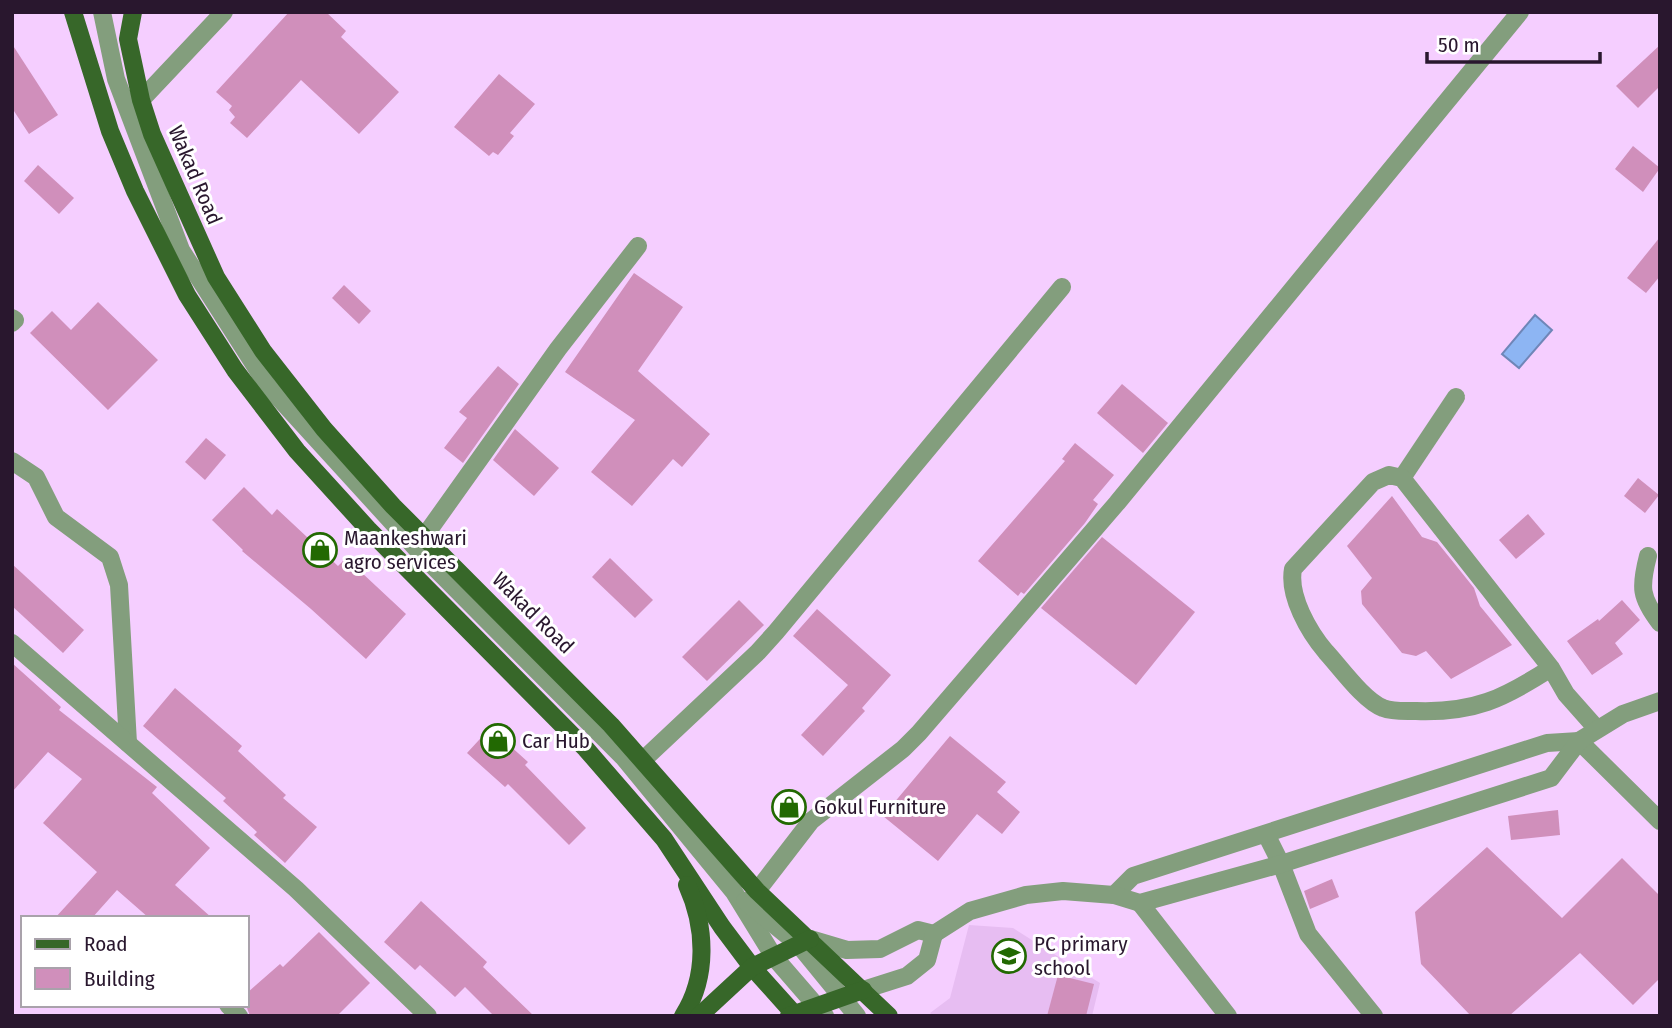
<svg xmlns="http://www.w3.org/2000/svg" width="1672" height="1028" font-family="'Fira Sans Condensed',sans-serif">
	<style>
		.built { fill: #e7bdf2 }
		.water { fill: #8db5f3; stroke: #6f86b8; stroke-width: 2 }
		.building { fill: #d08fbb }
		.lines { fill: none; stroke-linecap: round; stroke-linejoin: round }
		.minor { stroke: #839e7d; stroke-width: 18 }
		.major { stroke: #376729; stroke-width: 18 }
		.labels { text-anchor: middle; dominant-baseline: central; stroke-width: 6; stroke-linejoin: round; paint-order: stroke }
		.street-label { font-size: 21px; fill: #29172e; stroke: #fff }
		.poi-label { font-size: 21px; fill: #29172e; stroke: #fff; text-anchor: start }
	</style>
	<rect width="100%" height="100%" fill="#f5ceff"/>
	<path class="built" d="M 969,925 L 1013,928 L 1100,983 L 1092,1016 L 933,1016 L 930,1013 L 950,998 Z"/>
	<path class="water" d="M 1535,315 L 1552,330 L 1519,368 L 1502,354 Z"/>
	<g class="building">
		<path d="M 289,12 L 326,12 L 346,31 L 341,37 L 399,92 L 359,134 L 301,80 L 247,138 L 230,123 L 235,117 L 229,110 L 232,106 L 216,92 Z"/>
		<path d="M 12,44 L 58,115 L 29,134 L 12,108 Z"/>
		<path d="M 1660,45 L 1660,86 L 1638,108 L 1616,86 Z"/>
		<path d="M 499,74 L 535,104 L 510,133 L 514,136 L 498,155 L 493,152 L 489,156 L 454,127 Z"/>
		<path d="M 1633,146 L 1660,168 L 1643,192 L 1615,169 Z"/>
		<path d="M 38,165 L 74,198 L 59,214 L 24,181 Z"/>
		<path d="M 1660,237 L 1660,276 L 1646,293 L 1627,278 Z"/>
		<path d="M 634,273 L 683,307 L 638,371 L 710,434 L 682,467 L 673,459 L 632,506 L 591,472 L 635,420 L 565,372 Z"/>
		<path d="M 344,285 L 371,311 L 359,324 L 332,298 Z"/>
		<path d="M 98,302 L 158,360 L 108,410 L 30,333 L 52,311 L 71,330 Z"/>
		<path d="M 498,366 L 519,384 L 463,463 L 444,448 L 467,418 L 459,412 Z"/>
		<path d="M 1122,384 L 1168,423 L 1143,453 L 1097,413 Z"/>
		<path d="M 515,429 L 559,468 L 534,496 L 493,460 Z"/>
		<path d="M 206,438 L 226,455 L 205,480 L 185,462 Z"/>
		<path d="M 1075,443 L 1114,475 L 1093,500 L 1098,504 L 1085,523 L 1024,594 L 1021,592 L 1018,596 L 978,561 L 1065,461 L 1062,459 Z"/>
		<path d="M 1638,478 L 1659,495 L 1645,513 L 1624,496 Z"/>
		<path d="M 244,487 L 272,515 L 277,509 L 338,566 L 346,558 L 406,614 L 366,659 L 311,609 L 242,551 L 243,550 L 212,520 Z"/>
		<path d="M 1392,496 L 1422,537 L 1437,542 L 1454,563 L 1474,588 L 1480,606 L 1512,645 L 1451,679 L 1426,651 L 1416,656 L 1402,653 L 1362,604 L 1361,591 L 1372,578 L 1347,546 Z"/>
		<path d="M 1528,514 L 1545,534 L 1516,559 L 1499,540 Z"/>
		<path d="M 1102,537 L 1195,612 L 1136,685 L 1041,608 Z"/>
		<path d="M 610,558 L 653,600 L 635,618 L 592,577 Z"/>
		<path d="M 12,564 L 84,630 L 63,653 L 12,606 Z"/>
		<path d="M 739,600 L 764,625 L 707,681 L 682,657 Z"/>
		<path d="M 1622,600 L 1640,620 L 1615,643 L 1623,654 L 1592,675 L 1567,641 L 1598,619 L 1599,621 Z"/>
		<path d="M 817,609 L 891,675 L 862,708 L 865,711 L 823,756 L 801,735 L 848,685 L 793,636 Z"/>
		<path d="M 12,663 L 61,707 L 59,710 L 157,787 L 152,793 L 210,848 L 175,885 L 212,918 L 149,918 L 117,890 L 92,918 L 55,918 L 97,872 L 43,823 L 82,779 L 48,752 L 12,792 Z"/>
		<path d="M 175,688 L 242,746 L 238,751 L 286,795 L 283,798 L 317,827 L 285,863 L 254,835 L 257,832 L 223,801 L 226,798 L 143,726 Z"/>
		<path d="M 490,728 L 528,762 L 525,765 L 586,828 L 569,845 L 508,784 L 505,787 L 467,753 Z"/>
		<path d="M 950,736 L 1006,782 L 997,792 L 1020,812 L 1002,834 L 977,814 L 938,861 L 883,816 Z"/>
		<path d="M 1558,810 L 1560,835 L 1511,840 L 1508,816 Z"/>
		<path d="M 1487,847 L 1562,918 L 1622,858 L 1660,896 L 1660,978 L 1633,1005 L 1580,953 L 1509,1016 L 1471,1016 L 1421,964 L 1415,912 Z"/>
		<path d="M 1332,879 L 1339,897 L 1310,909 L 1304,891 Z"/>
		<path d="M 421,901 L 487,962 L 483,967 L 534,1016 L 494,1016 L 465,987 L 455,997 L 420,965 L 415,970 L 384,942 Z"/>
		<path d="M 319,932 L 370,983 L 337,1016 L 250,1016 L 247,1008 L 247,993 L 280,964 L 283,967 Z"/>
		<path d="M 1058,975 L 1094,984 L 1086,1016 L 1047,1016 Z"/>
	</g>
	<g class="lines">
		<g class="minor">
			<path d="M 102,12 L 116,79 L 181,250 L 268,386 L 423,556 L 624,758 L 734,892 L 774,957 L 825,1016"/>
			<path d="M 141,100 L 224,12"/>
			<path d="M 12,318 L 15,320 L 12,323"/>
			<path d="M 12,461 L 36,477 L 56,517 L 110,557 L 119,585 L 128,743"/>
			<path d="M 1402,478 L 1456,397"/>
			<path d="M 424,537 L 558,349 L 638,246"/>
			<path d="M 1648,556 C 1640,587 1640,597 1660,623"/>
			<path d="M 12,643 L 296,889 L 428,1016"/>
			<path d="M 1551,668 C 1503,699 1474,713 1416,711 C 1406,711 1393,712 1383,708 C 1364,701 1340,667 1326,652 C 1309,632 1288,596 1293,569 L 1373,482 L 1389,475 L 1402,478 L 1551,668 L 1566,694 L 1597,729"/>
			<path d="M 642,761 L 758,652 L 776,632 L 1062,287"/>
			<path d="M 1266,834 L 1281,864 L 1308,934 L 1374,1016"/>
			<path d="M 757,891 L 811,821 L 903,749 L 919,733 L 1117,503 L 1520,12"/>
			<path d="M 1114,895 L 1133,876 L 1547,743 L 1579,741 L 1660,821"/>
			<path d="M 745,901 L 799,945 L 857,1016"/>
			<path d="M 1140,903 L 1228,1016"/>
			<path d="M 934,934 L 970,911 L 1026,895 L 1063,891 L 1114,895 L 1140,903 L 1281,864 L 1551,778 L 1579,741 L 1623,714 L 1660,701"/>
			<path d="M 810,939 L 847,950 L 880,949 L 918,930 L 934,934"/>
			<path d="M 863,990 L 907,976 L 927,960 L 934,934"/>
			<path d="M 228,1005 L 239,1016"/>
		</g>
		<g class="major">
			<path d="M 73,12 L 110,131 L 135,191 L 187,295 L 235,370 L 297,451 L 368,529 L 586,749 L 664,839 L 722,927 L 752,967 L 796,1016"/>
			<path d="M 133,12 L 128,39 L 141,100 L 152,134 L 216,277 L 263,351 L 324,429 L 393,506 L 611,725 L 757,891 L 889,1016"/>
			<path d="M 683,1016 C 708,977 706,927 687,885"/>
			<path d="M 699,1016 L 752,967 L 810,939"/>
			<path d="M 789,1016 L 863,990"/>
		</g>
	</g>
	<defs>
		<g id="shop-ring" transform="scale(1.75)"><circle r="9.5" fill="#fff" stroke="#226902" stroke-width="1.5"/><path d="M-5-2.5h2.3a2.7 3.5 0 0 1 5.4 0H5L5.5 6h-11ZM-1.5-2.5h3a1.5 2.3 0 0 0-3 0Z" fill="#226902"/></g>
		<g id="school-ring" transform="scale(1.75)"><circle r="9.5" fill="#fff" stroke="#226902" stroke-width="1.5"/><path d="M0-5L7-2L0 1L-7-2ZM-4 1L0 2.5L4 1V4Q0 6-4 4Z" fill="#226902"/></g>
	</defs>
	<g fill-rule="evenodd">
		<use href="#shop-ring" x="320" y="550"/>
		<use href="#shop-ring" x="498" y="741"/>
		<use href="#shop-ring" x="789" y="807"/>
		<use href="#school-ring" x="1009" y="956"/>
	</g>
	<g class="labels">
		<g class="street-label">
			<text transform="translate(195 175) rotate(67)">Wakad Road</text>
			<text transform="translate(533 613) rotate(45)">Wakad Road</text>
		</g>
		<g class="poi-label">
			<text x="344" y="538">Maankeshwari<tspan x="344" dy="24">agro services</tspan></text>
			<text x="522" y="741">Car Hub</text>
			<text x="814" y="807">Gokul Furniture</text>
			<text x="1034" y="944">PC primary<tspan x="1034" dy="24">school</tspan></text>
		</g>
	</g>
	<rect width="1672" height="1028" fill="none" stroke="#29172e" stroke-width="28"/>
	<rect x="21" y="916" width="228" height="91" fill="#ffffff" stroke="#a9a2ab" stroke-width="2"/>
	<rect x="35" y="939" width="35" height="10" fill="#376729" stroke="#a9a2ab" stroke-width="2"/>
	<text x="84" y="951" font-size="21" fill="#29172e">Road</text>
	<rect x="35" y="968" width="35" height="21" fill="#d08fbb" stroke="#a9a2ab" stroke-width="2"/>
	<text x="84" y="986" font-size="21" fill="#29172e">Building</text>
	<path d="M1427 52v10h173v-10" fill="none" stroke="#29172e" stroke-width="3.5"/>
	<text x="1438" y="52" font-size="21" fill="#29172e" stroke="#ffffff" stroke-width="5" paint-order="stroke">50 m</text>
</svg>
